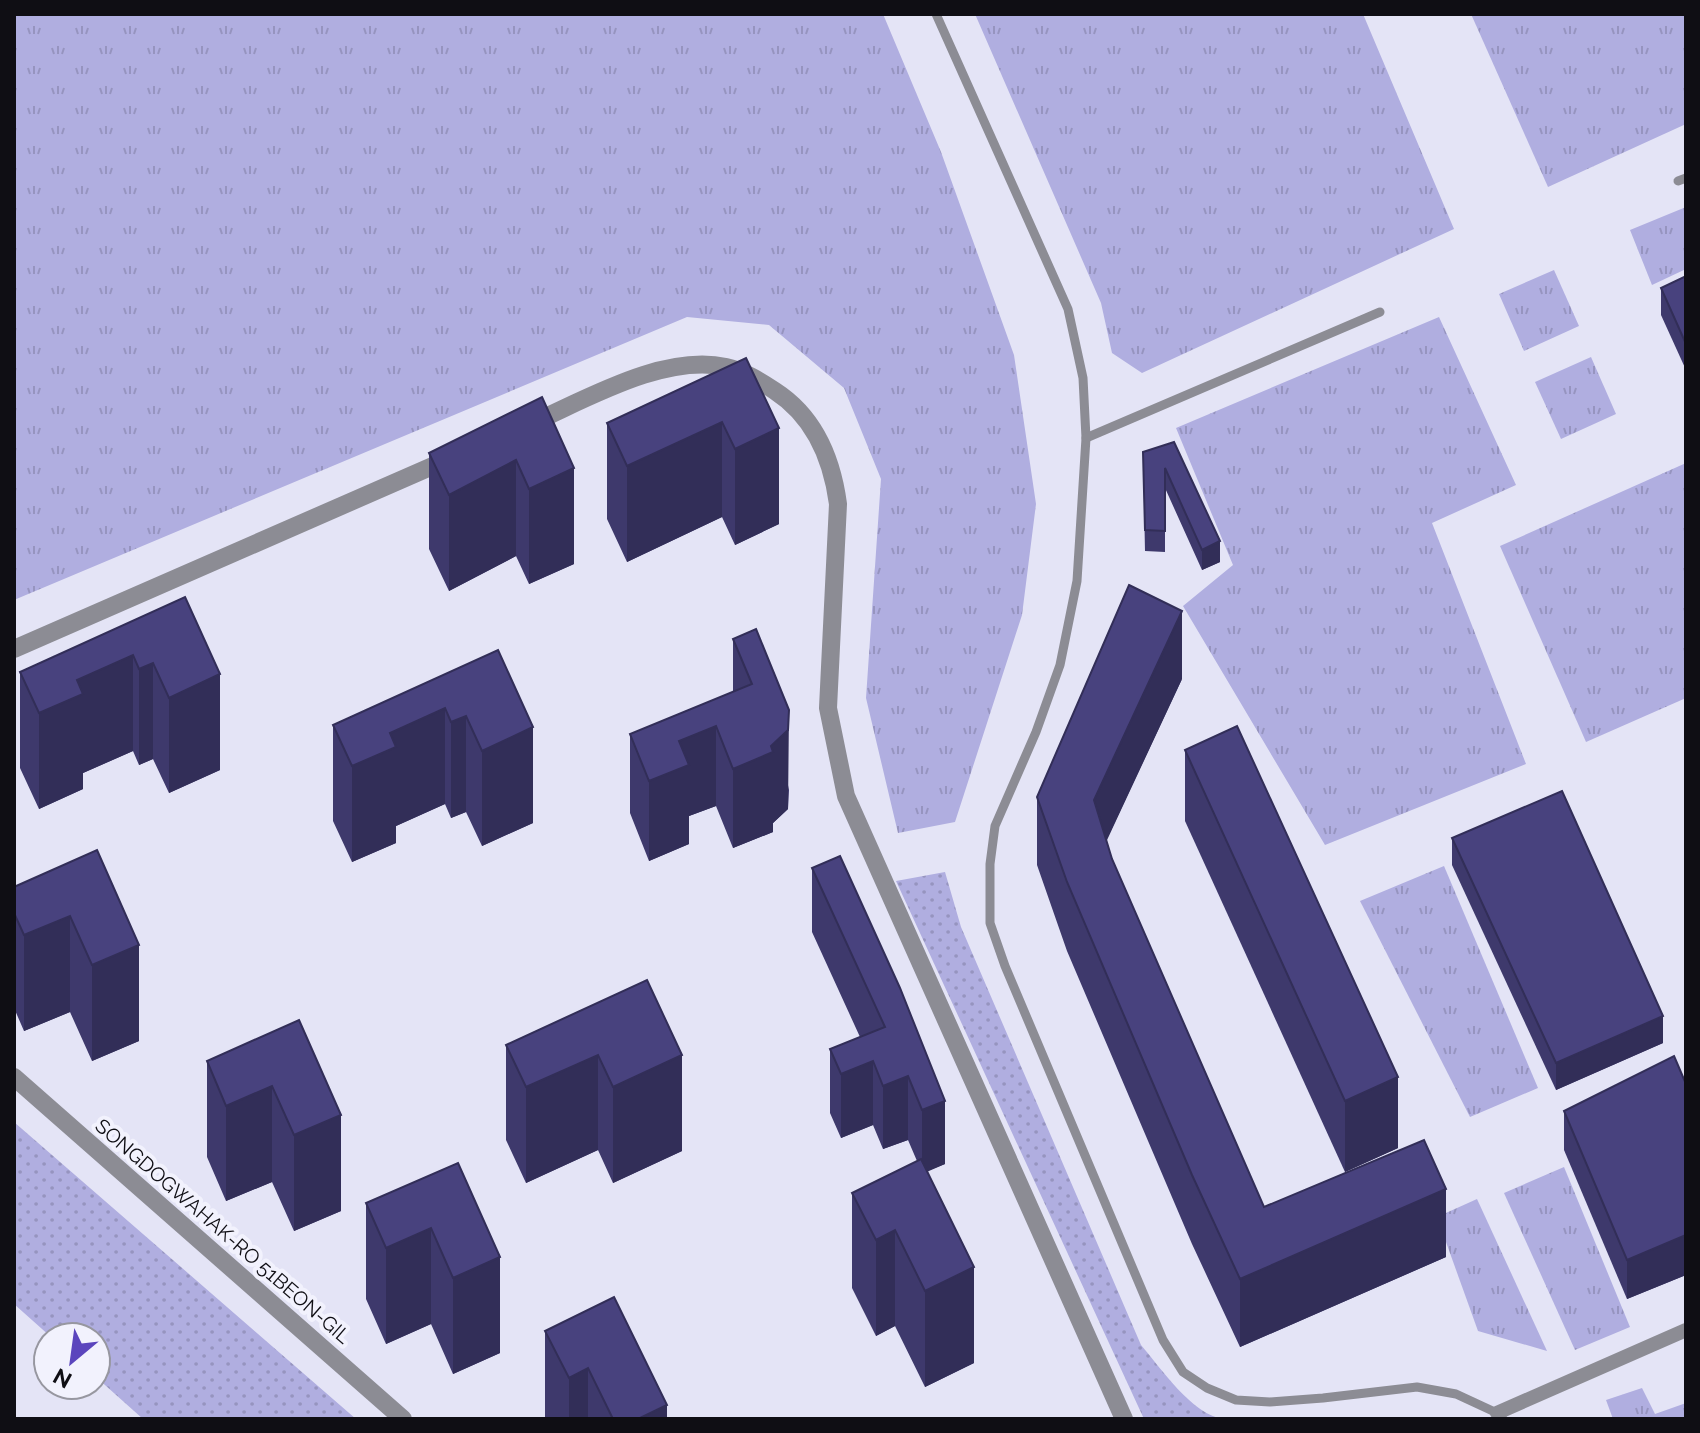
<svg xmlns="http://www.w3.org/2000/svg" width="1700" height="1433" font-family="Raleway,sans-serif">
	<style>
		.grass { fill: url(#grass-tufts) }
		.park { fill: url(#park-dots) }
		.lines { fill: none; stroke-linecap: round; stroke-linejoin: round }
		.service { stroke: #8c8c94; stroke-width: 9 }
		.pedestrian { stroke: #8c8c94; stroke-width: 14 }
		.minor { stroke: #8c8c94; stroke-width: 18 }
		.wall { fill: #3e396c }
		.shaded-wall { fill: #322e58 }
		.building { fill: #48427e; stroke: #322e58; stroke-width: 2 }
		.labels { text-anchor: middle; dominant-baseline: central; stroke-width: 8; stroke-linejoin: round; paint-order: stroke }
		.street-label { font-size: 20px; fill: #0f0e14; stroke: #f2f2fd }
	</style>
	<defs>
		<pattern id="grass-tufts" width="24" height="20" patternUnits="userSpaceOnUse" patternTransform="scale(2)"><rect width="24" height="20" fill="#b0aee0"/><path d="M3 7l-1-3M5 7V3M7 7l1-3M15 17l-1-3M17 17v-4M19 17l1-3" fill="none" stroke="#9694bf"/></pattern>
		<pattern id="park-dots" width="8" height="8" patternUnits="userSpaceOnUse" patternTransform="scale(2)"><rect width="8" height="8" fill="#b0aee0"/><path d="M2 2h.1M6 6h.1" fill="none" stroke="#9694bf" stroke-width="1.8" stroke-linecap="round"/></pattern>
	</defs>
	<rect width="100%" height="100%" fill="#e4e4f6"/>
	<g class="grass">
		<path d="M 14,14 L 883,14 L 941,152 L 1014,355 L 1036,504 L 1022,615 L 955,822 L 898,833 L 866,698 L 881,479 L 844,388 L 769,325 L 687,317 L 14,600 Z"/>
		<path d="M 975,14 L 1363,14 L 1454,229 L 1142,373 L 1112,353 L 1101,303 Z"/>
		<path d="M 1471,14 L 1686,14 L 1686,124 L 1548,187 Z"/>
		<path d="M 1686,207 L 1686,269 L 1652,285 L 1630,230 Z"/>
		<path d="M 1554,270 L 1579,326 L 1524,351 L 1499,294 Z"/>
		<path d="M 1439,317 L 1516,485 L 1432,523 L 1526,764 L 1325,845 L 1183,606 L 1233,565 L 1176,428 Z"/>
		<path d="M 1591,357 L 1616,414 L 1561,439 L 1535,382 Z"/>
		<path d="M 1686,463 L 1686,698 L 1586,742 L 1500,546 Z"/>
		<path d="M 1444,866 L 1538,1088 L 1470,1117 L 1360,901 Z"/>
		<path d="M 1564,1167 L 1630,1327 L 1575,1350 L 1504,1193 Z"/>
		<path d="M 1477,1199 L 1547,1351 L 1478,1331 L 1437,1217 Z"/>
		<path d="M 1642,1388 L 1655,1414 L 1686,1403 L 1686,1419 L 1613,1419 L 1606,1400 Z"/>
	</g>
	<g class="park">
		<path d="M 945,872 L 961,927 L 1141,1345 C 1160,1367 1193,1416 1224,1419 L 1144,1419 L 896,881 Z"/>
		<path d="M 14,1122 L 356,1419 L 143,1419 L 96,1377 L 96,1337 L 51,1337 L 14,1304 Z"/>
	</g>
	<g class="lines">
		<g class="service">
			<path d="M 936,14 L 1068,309 L 1083,378 L 1086,438 L 1077,581 L 1060,665 L 1036,732 L 995,826 L 990,864 L 990,923 L 1005,966 L 1163,1340 L 1183,1372 L 1207,1388 L 1236,1400 L 1270,1402 L 1323,1398 L 1417,1387 L 1456,1394 L 1497,1413 L 1503,1419"/>
			<path d="M 1678,181 L 1686,178"/>
			<path d="M 1086,438 L 1380,312"/>
		</g>
		<path class="pedestrian" d="M 1497,1413 L 1686,1330"/>
		<g class="minor">
			<path d="M 530,424 C 585,400 664,353 726,367 C 744,371 760,381 775,391 C 815,417 832,459 838,504 L 828,708 L 846,796 L 1124,1419"/>
			<path d="M 14,649 L 451,458"/>
			<path d="M 14,1077 L 403,1419"/>
		</g>
	</g>
	<g class="wall">
		<path d="M 1686,276 L 1686,370 L 1661,315 L 1661,288 Z"/>
		<path d="M 746,358 L 779,524 L 735,545 L 722,517 L 627,562 L 607,519 L 607,423 Z"/>
		<path d="M 542,397 L 574,564 L 529,584 L 516,556 L 449,591 L 429,549 L 429,453 Z"/>
		<path d="M 1174,442 L 1220,562 L 1202,570 L 1165,488 L 1165,552 L 1145,551 L 1143,452 Z"/>
		<path d="M 185,597 L 220,770 L 169,793 L 153,759 L 139,765 L 133,751 L 83,773 L 83,789 L 39,809 L 20,768 L 20,672 Z"/>
		<path d="M 756,629 L 789,790 L 788,809 L 773,823 L 773,832 L 733,848 L 716,806 L 689,816 L 689,844 L 649,861 L 630,813 L 630,734 L 733,692 L 733,639 Z"/>
		<path d="M 498,650 L 533,823 L 482,846 L 466,812 L 451,818 L 445,804 L 396,826 L 396,843 L 352,862 L 333,821 L 333,725 Z"/>
		<path d="M 1182,679 L 1106,841 L 1112,859 L 1264,1207 L 1446,1257 L 1240,1347 L 1192,1244 L 1067,951 L 1037,865 L 1037,797 Z"/>
		<path d="M 1185,750 L 1398,1148 L 1345,1172 L 1185,821 Z"/>
		<path d="M 1452,838 L 1663,1043 L 1556,1090 L 1452,865 Z"/>
		<path d="M 97,850 L 139,1041 L 92,1061 L 70,1012 L 24,1031 L 14,1008 L 14,887 Z"/>
		<path d="M 840,856 L 945,1164 L 927,1171 L 974,1363 L 925,1387 L 895,1326 L 876,1336 L 852,1288 L 852,1193 L 917,1161 L 908,1140 L 883,1149 L 873,1125 L 841,1138 L 830,1113 L 830,1049 L 860,1037 L 812,932 L 812,868 Z"/>
		<path d="M 647,980 L 682,1151 L 613,1183 L 598,1150 L 526,1183 L 506,1140 L 506,1045 Z"/>
		<path d="M 299,1020 L 341,1211 L 294,1231 L 272,1182 L 226,1201 L 207,1157 L 207,1061 Z"/>
		<path d="M 1686,1084 L 1686,1275 L 1627,1299 L 1564,1150 L 1564,1111 Z"/>
		<path d="M 458,1163 L 500,1353 L 453,1374 L 431,1324 L 386,1344 L 366,1299 L 366,1203 Z"/>
		<path d="M 545,1331 L 667,1419 L 545,1419 Z"/>
	</g>
	<g class="shaded-wall">
		<path d="M 722,422 L 722,517 L 627,562 L 627,466 Z"/>
		<path d="M 779,428 L 779,524 L 735,545 L 735,449 Z"/>
		<path d="M 516,460 L 516,556 L 449,591 L 449,495 Z"/>
		<path d="M 574,468 L 574,564 L 529,584 L 529,489 Z"/>
		<path d="M 1220,541 L 1220,562 L 1202,570 L 1202,550 Z"/>
		<path d="M 1182,611 L 1182,679 L 1094,868 L 1094,800 Z"/>
		<path d="M 133,655 L 133,751 L 83,773 L 83,789 L 39,809 L 39,713 L 77,680 Z"/>
		<path d="M 153,663 L 153,759 L 139,765 L 139,669 Z"/>
		<path d="M 220,674 L 220,770 L 169,793 L 169,698 Z"/>
		<path d="M 445,708 L 445,804 L 396,826 L 396,843 L 352,862 L 352,766 L 390,733 Z"/>
		<path d="M 789,710 L 788,809 L 773,823 L 773,832 L 733,848 L 733,769 Z"/>
		<path d="M 466,716 L 466,812 L 451,818 L 451,722 Z"/>
		<path d="M 716,726 L 716,806 L 689,816 L 689,844 L 649,861 L 649,781 L 679,741 Z"/>
		<path d="M 533,727 L 533,823 L 482,846 L 482,751 Z"/>
		<path d="M 70,916 L 70,1012 L 24,1031 L 24,935 Z"/>
		<path d="M 139,945 L 139,1041 L 92,1061 L 92,965 Z"/>
		<path d="M 1663,1016 L 1663,1043 L 1556,1090 L 1556,1063 Z"/>
		<path d="M 598,1055 L 598,1150 L 526,1183 L 526,1087 Z"/>
		<path d="M 682,1055 L 682,1151 L 613,1183 L 613,1087 Z"/>
		<path d="M 873,1061 L 873,1125 L 841,1138 L 841,1074 Z"/>
		<path d="M 908,1076 L 908,1140 L 883,1149 L 883,1086 Z"/>
		<path d="M 1398,1077 L 1398,1148 L 1345,1172 L 1345,1101 Z"/>
		<path d="M 272,1086 L 272,1182 L 226,1201 L 226,1106 Z"/>
		<path d="M 945,1101 L 945,1164 L 922,1174 L 922,1110 Z"/>
		<path d="M 341,1115 L 341,1211 L 294,1231 L 294,1135 Z"/>
		<path d="M 1446,1189 L 1446,1257 L 1240,1347 L 1240,1279 Z"/>
		<path d="M 431,1228 L 431,1324 L 386,1344 L 386,1248 Z"/>
		<path d="M 895,1230 L 895,1326 L 876,1336 L 876,1240 Z"/>
		<path d="M 1686,1235 L 1686,1275 L 1627,1299 L 1627,1260 Z"/>
		<path d="M 500,1257 L 500,1353 L 453,1374 L 453,1278 Z"/>
		<path d="M 974,1267 L 974,1363 L 925,1387 L 925,1291 Z"/>
		<path d="M 588,1368 L 588,1419 L 569,1419 L 569,1378 Z"/>
		<path d="M 667,1405 L 667,1419 L 638,1419 Z"/>
	</g>
	<g class="building">
		<path d="M 1686,276 L 1686,344 L 1661,288 Z"/>
		<path d="M 746,358 L 779,428 L 735,449 L 722,422 L 627,466 L 607,423 Z"/>
		<path d="M 542,397 L 574,468 L 529,489 L 516,460 L 449,495 L 429,453 Z"/>
		<path d="M 1174,442 L 1220,541 L 1202,550 L 1165,468 L 1165,531 L 1145,530 L 1143,452 Z"/>
		<path d="M 1129,585 L 1182,611 L 1094,800 L 1112,859 L 1264,1207 L 1424,1140 L 1446,1189 L 1240,1279 L 1192,1175 L 1067,882 L 1037,797 Z"/>
		<path d="M 185,597 L 220,674 L 169,698 L 153,663 L 139,669 L 133,655 L 77,680 L 83,694 L 39,713 L 20,672 Z"/>
		<path d="M 756,629 L 789,710 L 788,730 L 771,746 L 773,752 L 733,769 L 716,726 L 679,741 L 689,765 L 649,781 L 630,734 L 752,684 L 733,639 Z"/>
		<path d="M 498,650 L 533,727 L 482,751 L 466,716 L 451,722 L 445,708 L 390,733 L 396,747 L 352,766 L 333,725 Z"/>
		<path d="M 1237,726 L 1398,1077 L 1345,1101 L 1185,750 Z"/>
		<path d="M 1562,791 L 1663,1016 L 1556,1063 L 1452,838 Z"/>
		<path d="M 97,850 L 139,945 L 92,965 L 70,916 L 24,935 L 14,913 L 14,887 Z"/>
		<path d="M 840,856 L 900,988 L 945,1101 L 922,1110 L 908,1076 L 883,1086 L 873,1061 L 841,1074 L 830,1049 L 885,1027 L 812,868 Z"/>
		<path d="M 647,980 L 682,1055 L 613,1087 L 598,1055 L 526,1087 L 506,1045 Z"/>
		<path d="M 299,1020 L 341,1115 L 294,1135 L 272,1086 L 226,1106 L 207,1061 Z"/>
		<path d="M 1674,1056 L 1686,1084 L 1686,1235 L 1627,1260 L 1564,1111 Z"/>
		<path d="M 921,1159 L 974,1267 L 925,1291 L 895,1230 L 876,1240 L 852,1193 Z"/>
		<path d="M 458,1163 L 500,1257 L 453,1278 L 431,1228 L 386,1248 L 366,1203 Z"/>
		<path d="M 614,1297 L 667,1405 L 638,1419 L 613,1419 L 588,1368 L 569,1378 L 545,1331 Z"/>
	</g>
	<g class="labels">
		<g class="street-label">
			<text transform="translate(223 1231) rotate(41)">SONGDOGWAHAK-RO 51BEON-GIL</text>
		</g>
	</g>
	<rect width="1700" height="1433" fill="none" stroke="#0f0e14" stroke-width="32"/>
	<g transform="translate(72 1361) rotate(209)"><circle r="38" fill="#f2f2fd" stroke="#9797a0" stroke-width="2"/>
	<path d="M0-6L14 30L0 20L-14 30Z" fill="#5b45bd"/>
	<text y="-12" font-size="22" font-weight="bold" text-anchor="middle" fill="#0f0e14">N</text>
	</g>
</svg>
